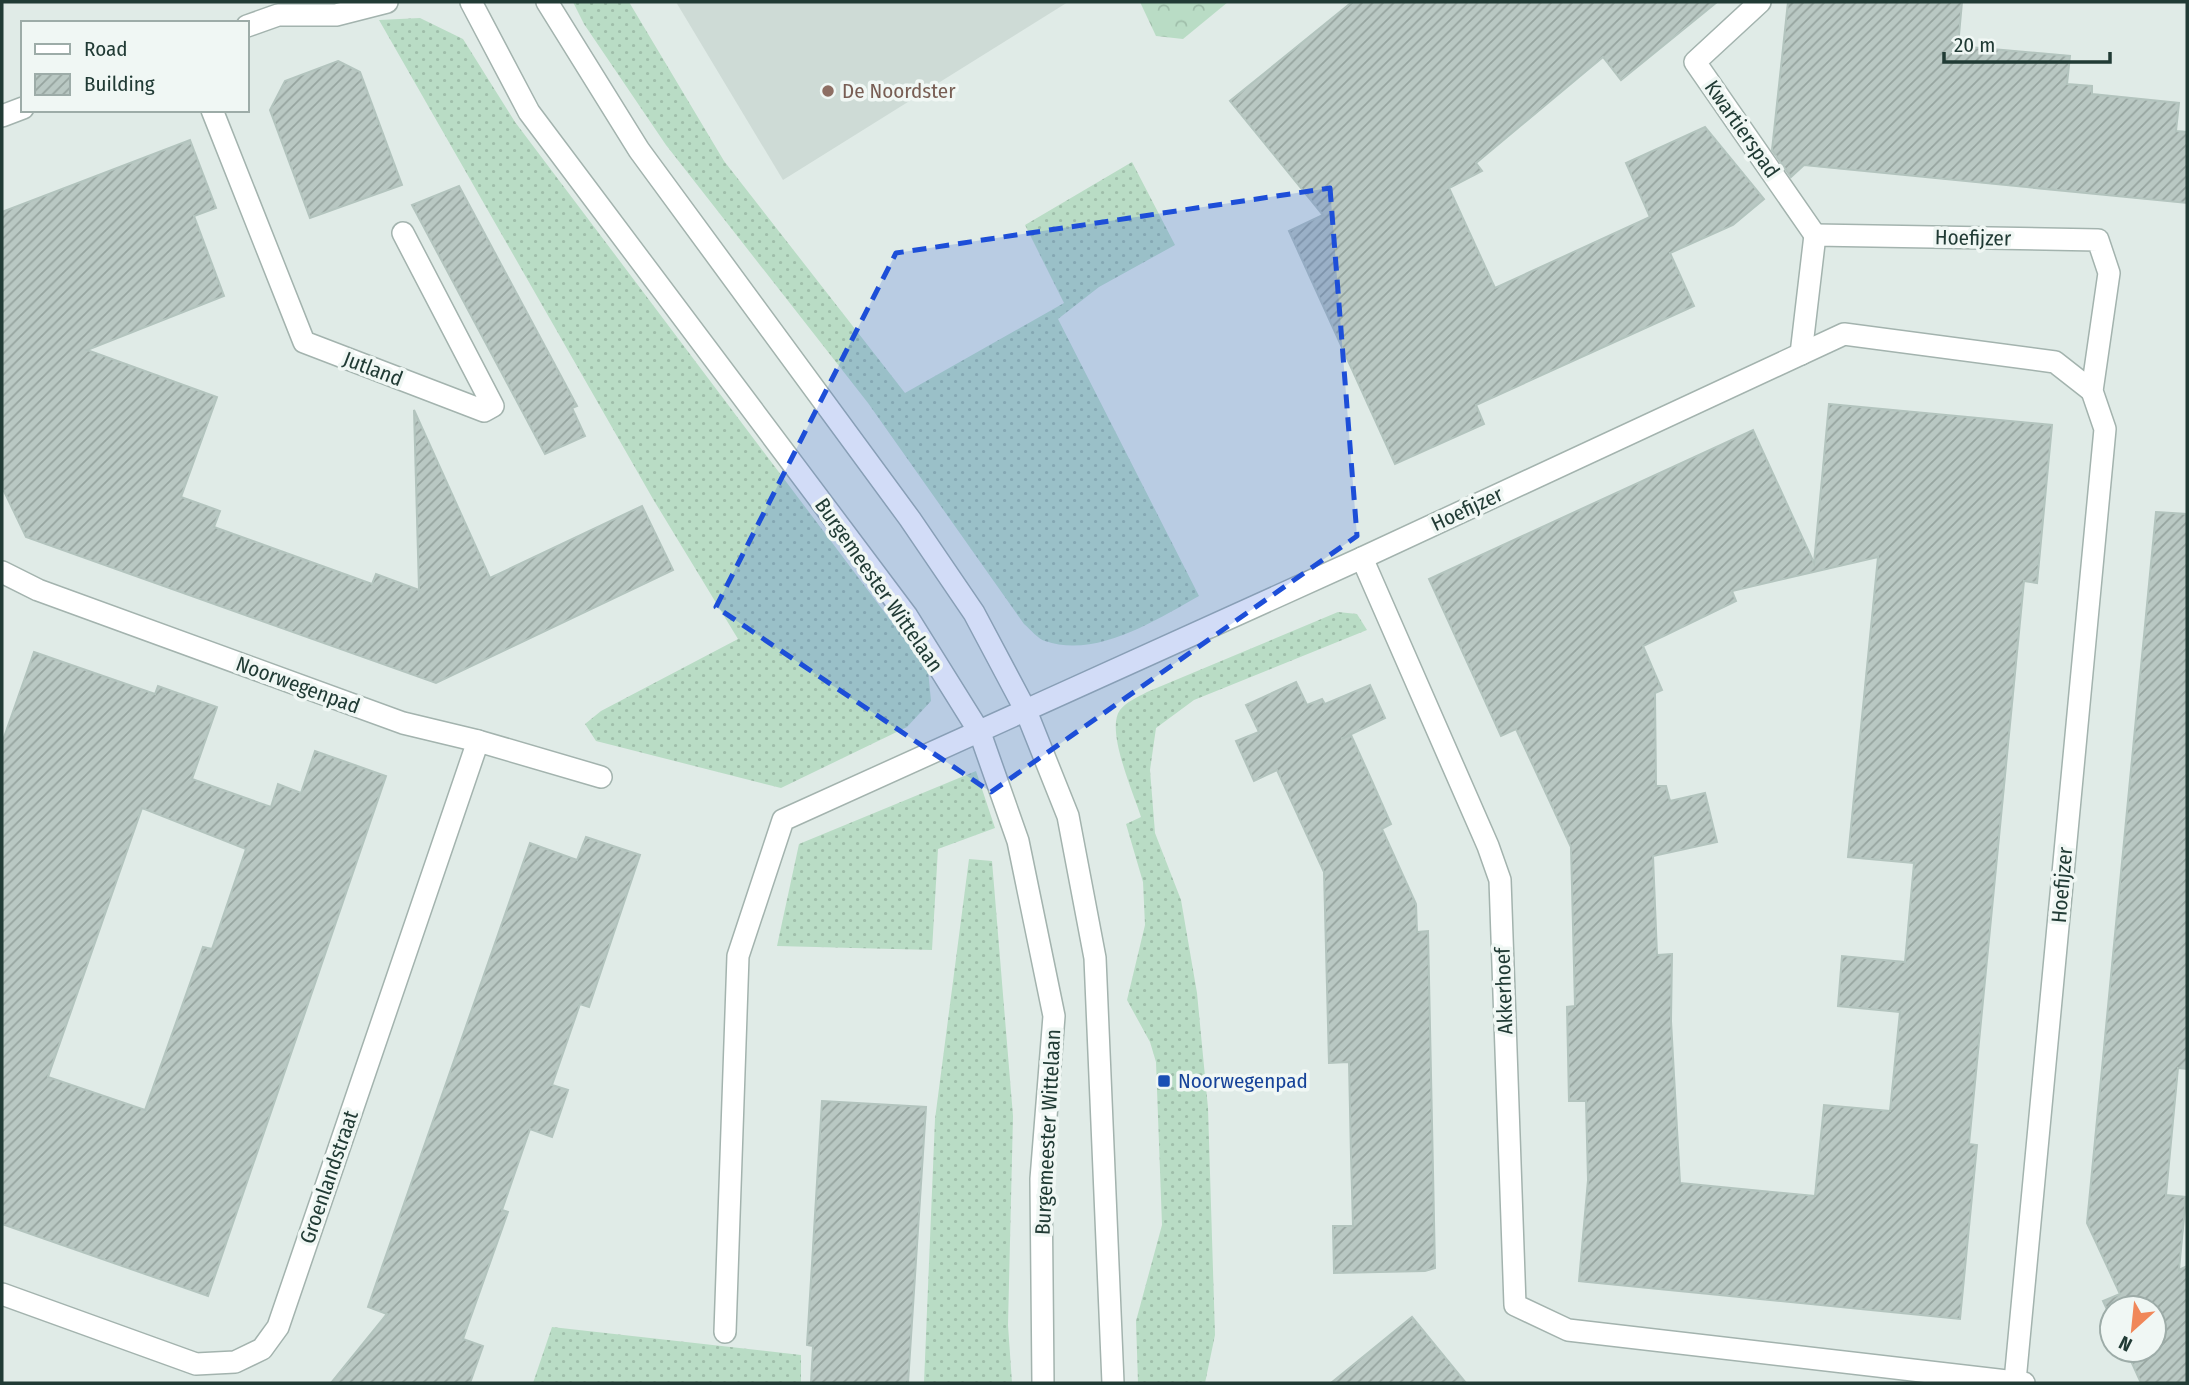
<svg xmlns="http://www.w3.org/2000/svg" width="2189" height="1385" font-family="'Fira Sans Condensed',sans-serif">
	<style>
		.built { fill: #cedbd6 }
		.grass { fill: url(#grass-dots) }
		.forest { fill: url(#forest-crowns) }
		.building { fill: url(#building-hatch); stroke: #b3c4be; stroke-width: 2; fill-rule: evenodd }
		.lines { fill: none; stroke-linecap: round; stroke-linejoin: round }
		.minor-casing { stroke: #a3b3ae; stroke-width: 24 }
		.minor { stroke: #fff; stroke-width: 21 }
		.marked { fill: #1d4ed8; fill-opacity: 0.2; stroke: #1d4ed8; stroke-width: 5; stroke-dasharray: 14 9; stroke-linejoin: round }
		.education-dot { fill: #8d6e63; stroke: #f0f7f4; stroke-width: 2.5 }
		.transit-dot { fill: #1a4fb4; stroke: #f0f7f4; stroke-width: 2.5 }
		.labels { text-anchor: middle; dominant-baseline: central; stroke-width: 7; stroke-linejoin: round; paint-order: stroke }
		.education-label { font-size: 21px; fill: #785e54; stroke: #f0f7f4; text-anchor: start }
		.street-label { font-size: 21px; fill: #213b35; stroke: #f0f7f4 }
		.transit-label { font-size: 21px; fill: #164399; stroke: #f0f7f4; text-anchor: start }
	</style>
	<defs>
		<pattern id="grass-dots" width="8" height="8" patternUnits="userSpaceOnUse" patternTransform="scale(1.75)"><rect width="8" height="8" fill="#b9dcc5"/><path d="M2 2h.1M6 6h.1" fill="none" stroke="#9fbeaa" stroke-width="1.8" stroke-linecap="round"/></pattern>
		<pattern id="forest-crowns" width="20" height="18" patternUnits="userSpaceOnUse" patternTransform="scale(1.75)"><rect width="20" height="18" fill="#b9dcc5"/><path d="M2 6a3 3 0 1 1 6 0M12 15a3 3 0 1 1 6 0" fill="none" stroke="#9fbeaa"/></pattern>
		<pattern id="building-hatch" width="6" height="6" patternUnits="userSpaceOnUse" patternTransform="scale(1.75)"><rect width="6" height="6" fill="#b9c8c3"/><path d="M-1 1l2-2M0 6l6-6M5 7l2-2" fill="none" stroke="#96a49f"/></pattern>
	</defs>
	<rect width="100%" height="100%" fill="#e0ebe7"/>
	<path class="built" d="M 676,2 L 1068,2 L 783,180 Z"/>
	<g class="grass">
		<path d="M 573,2 L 629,2 L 724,161 L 905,393 L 1064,303 L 1025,225 L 1132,162 L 1175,245 L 1099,287 L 1058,319 L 1199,596 C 1156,620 1096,659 1045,641 C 1038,639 1030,629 1024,624 L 868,403 L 666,145 L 584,24 Z"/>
		<path d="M 420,18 L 463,39 L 515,122 L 928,670 L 931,701 L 907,727 L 781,788 L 596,741 L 585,724 L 601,711 L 738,639 L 653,499 L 379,20 Z"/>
		<path d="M 1338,612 L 1357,614 L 1367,630 L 1194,700 L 1156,728 L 1150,770 L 1155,833 L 1181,900 L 1197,993 L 1208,1108 L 1215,1335 L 1205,1383 L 1138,1383 L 1136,1321 L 1162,1225 L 1156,1062 L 1150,1042 L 1127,1000 L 1145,925 L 1143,882 L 1126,824 L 1141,817 C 1134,794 1105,730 1120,710 C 1126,702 1138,697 1147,692 Z"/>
		<path d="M 976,771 L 995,828 L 938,849 L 932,950 L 777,946 L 799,844 Z"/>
		<path d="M 969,859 L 992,861 L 1013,1116 L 1008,1325 L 1012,1383 L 924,1383 L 935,1119 Z"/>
		<path d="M 552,1327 L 801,1355 L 801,1383 L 533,1383 Z"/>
	</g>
	<path class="forest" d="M 1140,2 L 1228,2 L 1183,39 L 1156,36 Z"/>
	<g class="building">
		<path d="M 1352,2 L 1717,2 L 1621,80 L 1603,57 L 1476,163 L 1482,171 L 1449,188 L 1495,288 L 1650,217 L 1626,163 L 1705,127 L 1764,199 L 1733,225 L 1670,253 L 1694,306 L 1476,405 L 1484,424 L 1395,464 L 1289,231 L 1323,215 L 1230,101 Z"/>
		<path d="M 1788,2 L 1962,2 L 1958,46 L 2070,56 L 2067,84 L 2092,86 L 2092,94 L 2179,103 L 2176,131 L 2187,132 L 2187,203 L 1804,165 L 1791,177 L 1772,150 Z"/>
		<path d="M 338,61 L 360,72 L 402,185 L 310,218 L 270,110 L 285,81 Z"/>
		<path d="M 190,140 L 216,208 L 194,216 L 224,296 L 87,350 L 217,397 L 181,497 L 220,511 L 214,527 L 372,584 L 376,574 L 419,590 L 414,410 L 490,578 L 642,506 L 673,570 L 436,683 L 26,537 L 2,487 L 2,212 Z"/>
		<path d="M 459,186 L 577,406 L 572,408 L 585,436 L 545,454 L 412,205 Z"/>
		<path d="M 1829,404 L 2052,425 L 2037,583 L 2024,581 L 1969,1144 L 1977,1145 L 1960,1319 L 1579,1281 L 1588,1180 L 1586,1101 L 1569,1101 L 1567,1007 L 1575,1006 L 1571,847 L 1516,729 L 1501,736 L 1429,579 L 1753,430 L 1814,563 ZM 1878,557 L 1848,857 L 1914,863 L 1905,962 L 1842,956 L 1838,1006 L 1900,1012 L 1890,1111 L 1824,1105 L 1815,1196 L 1680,1183 L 1671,1021 L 1672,954 L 1657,955 L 1653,856 L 1717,842 L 1705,793 L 1670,801 L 1666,786 L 1656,786 L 1655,693 L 1662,690 L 1643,646 L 1736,601 L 1732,591 Z"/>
		<path d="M 2156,512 L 2187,514 L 2187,1069 L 2178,1068 L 2166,1195 L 2186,1197 L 2179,1270 L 2187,1266 L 2187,1383 L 2141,1383 L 2126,1350 L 2154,1350 L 2154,1308 L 2112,1308 L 2112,1320 L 2103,1301 L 2120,1294 L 2087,1223 Z"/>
		<path d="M 34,652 L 155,694 L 158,686 L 217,707 L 192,779 L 271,807 L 278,784 L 301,793 L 315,751 L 386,776 L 208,1296 L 2,1224 L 2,743 ZM 142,808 L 246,849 L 212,949 L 203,947 L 145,1110 L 48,1077 Z"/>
		<path d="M 1296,682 L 1307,705 L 1322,699 L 1325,704 L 1370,685 L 1385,718 L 1341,739 L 1351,735 L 1371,779 L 1391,824 L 1382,829 L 1416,904 L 1417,932 L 1428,931 L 1435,1268 L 1425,1271 L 1334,1273 L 1333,1226 L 1353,1226 L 1351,1156 L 1349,1062 L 1329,1063 L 1324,872 L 1277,770 L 1254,781 L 1236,741 L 1259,732 L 1246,705 Z"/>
		<path d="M 586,837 L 640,855 L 589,1007 L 580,1004 L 552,1085 L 568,1090 L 552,1137 L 530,1129 L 502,1210 L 508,1212 L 463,1339 L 483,1346 L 470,1383 L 331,1383 L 387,1314 L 368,1307 L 530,843 L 577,860 Z"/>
		<path d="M 822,1101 L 926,1107 L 908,1383 L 811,1383 L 813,1346 L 807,1345 Z"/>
		<path d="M 1412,1317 L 1466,1383 L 1331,1383 Z"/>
	</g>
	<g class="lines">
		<g class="minor-casing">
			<g id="minor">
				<path d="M 471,2 L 529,112 L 907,616 L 980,733 L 1018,841 L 1054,1016 L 1041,1179 L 1043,1383"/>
				<path d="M 547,2 L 639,150 L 910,519 L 974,613 L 1026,711 L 1068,816 L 1095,958 L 1113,1383"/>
				<path d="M 1760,2 L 1695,62 L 1815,235"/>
				<path d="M 247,26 L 278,15 L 336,15 L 387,2"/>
				<path d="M 212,110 L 304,342 L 484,411 L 493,406 L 403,233"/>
				<path d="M 2,116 L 23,108"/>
				<path d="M 1801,354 L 1815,235 L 2098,240 L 2109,273 L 2092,391 L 2105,429 L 2015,1381"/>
				<path d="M 1362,558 L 1844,334 L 2055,362 L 2092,391"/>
				<path d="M 2,572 L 38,590 L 403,723 L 478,741 L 601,777"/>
				<path d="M 2,1294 L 196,1364 L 235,1362 L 262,1349 L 278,1327 L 478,741"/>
				<path d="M 725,1332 L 738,956 L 783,820 L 1362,558 L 1488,846 L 1500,880 L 1515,1305 L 1568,1330 L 2024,1383"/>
			</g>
		</g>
		<use href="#minor" class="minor"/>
	</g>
	<path class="marked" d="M 1330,188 L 1357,536 L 991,792 L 716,607 L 896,253 Z"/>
	<circle class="education-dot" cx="828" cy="91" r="7"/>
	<rect class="transit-dot" x="1157" y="1074" width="14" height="14" rx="3.5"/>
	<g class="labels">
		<g class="education-label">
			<text x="842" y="91">De Noordster</text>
		</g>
		<g class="street-label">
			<text transform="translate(1742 129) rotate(55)">Kwartierspad</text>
			<text transform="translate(1973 238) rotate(1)">Hoefijzer</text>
			<text transform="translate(373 369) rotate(21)">Jutland</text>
			<text transform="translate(1467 509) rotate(-25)">Hoefijzer</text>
			<text transform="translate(879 585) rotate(55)">Burgemeester Wittelaan</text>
			<text transform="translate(298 685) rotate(20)">Noorwegenpad</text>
			<text transform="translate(2062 885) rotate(-85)">Hoefijzer</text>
			<text transform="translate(1504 991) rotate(-92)">Akkerhoef</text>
			<text transform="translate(1048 1132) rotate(-87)">Burgemeester Wittelaan</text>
			<text transform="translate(329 1177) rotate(-71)">Groenlandstraat</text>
		</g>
		<g class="transit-label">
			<text x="1178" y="1081">Noorwegenpad</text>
		</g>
	</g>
	<rect width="2189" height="1385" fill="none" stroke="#213b35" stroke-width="7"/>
	<rect x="21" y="21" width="228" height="91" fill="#f0f7f4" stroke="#9daca8" stroke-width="2"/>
	<rect x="35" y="44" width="35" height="10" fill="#ffffff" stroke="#9daca8" stroke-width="2"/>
	<text x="84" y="56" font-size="21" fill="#213b35">Road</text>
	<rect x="35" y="74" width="35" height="21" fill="url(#building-hatch)" stroke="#9daca8" stroke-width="2"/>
	<text x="84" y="91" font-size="21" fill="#213b35">Building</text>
	<g transform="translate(2133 1329) rotate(207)"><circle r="33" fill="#f0f7f4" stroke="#9daca8" stroke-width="2"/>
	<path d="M0-5L12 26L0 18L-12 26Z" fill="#f08759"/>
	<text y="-10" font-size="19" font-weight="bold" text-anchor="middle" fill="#213b35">N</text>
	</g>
	<path d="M1944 52v10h166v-10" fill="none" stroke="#213b35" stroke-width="3.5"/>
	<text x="1954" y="52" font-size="21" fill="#213b35" stroke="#f0f7f4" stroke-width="5" paint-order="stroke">20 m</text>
</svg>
